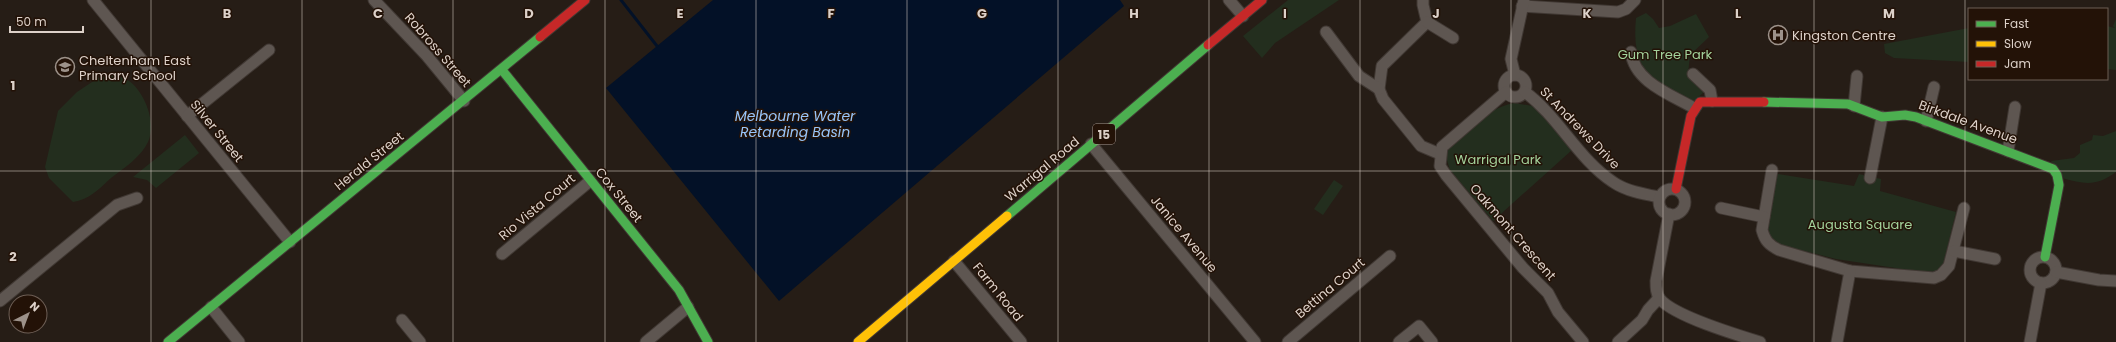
<svg xmlns="http://www.w3.org/2000/svg" width="2116" height="342" font-family="Poppins,sans-serif">
	<style>
		.green { fill: #232e1e }
		.water { fill: #031127 }
		.lines { fill: none; stroke-linecap: round; stroke-linejoin: round }
		.stream { stroke: #031127; stroke-width: 3 }
		.street-casing { stroke: #403833; stroke-width: 13 }
		.fast-casing { stroke: #403833; stroke-width: 11 }
		.slow-casing { stroke: #403833; stroke-width: 11 }
		.jam-casing { stroke: #403833; stroke-width: 11 }
		.street { stroke: #5e5651; stroke-width: 11 }
		.fast { stroke: #4caf50; stroke-width: 9 }
		.slow { stroke: #ffc107; stroke-width: 9 }
		.jam { stroke: #c62828; stroke-width: 9 }
		.grid { fill: none; stroke: #ddd1c9; stroke-width: 1; stroke-opacity: 0.55 }
		.labels { text-anchor: middle; dominant-baseline: central; stroke-width: 3; stroke-linejoin: round; paint-order: stroke }
		.shield { fill: #231207; stroke: #a5988f; stroke-width: 1 }
		.shield-label { font-size: 12px; font-weight: bold; fill: #ddd1c9 }
		.poi-label { font-size: 13px; fill: #ddd1c9; stroke: #231207; text-anchor: start }
		.street-label { font-size: 13px; fill: #ddd1c9; stroke: #231207 }
		.park-label { font-size: 13px; fill: #a3d29b; stroke: #231207 }
		.water-label { font-size: 14px; font-style: italic; fill: #98c5fa; stroke: #231207 }
		.grid-label { font-size: 13px; text-anchor: middle; font-weight: bold; fill: #ddd1c9; stroke: #231207; stroke-width: 3; stroke-linejoin: round; paint-order: stroke }
	</style>
	<rect width="100%" height="100%" fill="#261d16"/>
	<g class="green">
		<path d="M 1288,0 L 1339,0 L 1275,43 L 1262,58 L 1243,36 Z"/>
		<path d="M 1646,13 L 1653,19 L 1659,28 L 1670,26 L 1696,14 L 1709,37 L 1690,55 L 1688,74 L 1704,92 L 1693,102 C 1650,81 1631,69 1636,18 Z"/>
		<path d="M 2116,19 L 2116,70 L 2107,69 L 2107,26 L 2115,28 L 2113,26 Z"/>
		<path d="M 1969,28 L 1969,62 L 1894,58 L 1885,53 L 1884,44 Z"/>
		<path d="M 115,75 C 120,77 125,78 129,81 C 145,92 157,124 148,142 C 141,157 124,168 111,178 C 100,188 89,200 73,202 L 49,178 L 45,167 L 58,111 L 77,92 L 98,78 Z"/>
		<path d="M 1514,103 L 1533,106 L 1545,116 L 1572,150 L 1493,221 L 1450,170 L 1445,154 C 1463,131 1485,109 1514,103 Z"/>
		<path d="M 2116,131 L 2116,172 C 2096,187 2084,184 2062,178 L 2051,161 L 2074,158 L 2080,153 L 2080,145 L 2092,140 L 2093,135 L 2103,136 Z"/>
		<path d="M 185,135 L 199,153 L 156,188 L 147,180 L 133,177 Z"/>
		<path d="M 1778,174 L 1854,186 L 1859,174 L 1881,179 L 1880,191 L 1956,212 L 1943,265 L 1935,274 L 1836,259 L 1773,243 L 1766,230 L 1770,197 Z"/>
		<path d="M 1334,180 L 1343,186 L 1323,215 L 1314,209 Z"/>
	</g>
	<path class="water" d="M 713,0 L 1120,0 L 1124,6 L 779,301 L 606,88 Z"/>
	<g class="lines">
		<path class="stream" d="M 621,0 L 657,46"/>
		<g class="street-casing">
			<g id="street">
				<path d="M 93,0 L 290,242"/>
				<path d="M 374,0 L 427,56 L 464,101"/>
				<path d="M 1229,0 L 1243,16"/>
				<path d="M 1423,0 L 1423,5 L 1427,22 L 1382,66 L 1379,89 L 1383,99 L 1421,146 L 1440,154"/>
				<path d="M 1522,6 L 1618,12 L 1626,9 L 1635,0"/>
				<path d="M 1427,22 L 1453,38"/>
				<path d="M 1326,32 L 1359,76 L 1379,89"/>
				<path d="M 1631,52 C 1634,82 1672,95 1694,108"/>
				<path d="M 1693,74 L 1710,90 L 1712,101"/>
				<circle cx="1515" cy="86" r="11"/>
				<path d="M 1515,75 L 1511,59 L 1524,0"/>
				<path d="M 1506,92 L 1442,147 L 1440,166 L 1446,175 L 1523,268 L 1548,293 L 1558,312 L 1583,342"/>
				<path d="M 1525,92 C 1559,117 1578,159 1613,182 C 1626,191 1643,194 1659,197"/>
				<path d="M 1854,106 L 1857,76"/>
				<path d="M 187,116 L 269,50"/>
				<path d="M 1926,121 L 1934,87"/>
				<path d="M 1091,144 L 1255,342"/>
				<path d="M 2008,151 L 2015,107"/>
				<path d="M 1772,170 L 1762,230 C 1765,241 1769,245 1779,250 L 1850,271 L 1934,278 L 1941,275 L 1949,266 L 1964,208"/>
				<path d="M 1870,178 L 1882,117"/>
				<circle cx="1672" cy="202" r="13"/>
				<path d="M 1721,208 L 1764,217"/>
				<path d="M 1669,214 L 1656,281 C 1656,287 1656,294 1660,299 C 1674,316 1737,335 1760,342"/>
				<path d="M 1954,251 L 1995,259"/>
				<path d="M 502,254 L 590,181"/>
				<circle cx="2043" cy="270" r="13"/>
				<path d="M 954,261 L 1021,342"/>
				<path d="M 2056,272 L 2099,280 L 2116,281"/>
				<path d="M 0,301 L 117,205 L 137,198"/>
				<path d="M 211,307 L 239,342"/>
				<path d="M 402,320 L 420,342"/>
				<path d="M 646,342 L 688,307"/>
				<path d="M 1288,342 L 1390,256"/>
				<path d="M 1399,342 L 1419,326 L 1432,342"/>
				<path d="M 1618,342 L 1642,320 L 1648,310 L 1659,298"/>
				<path d="M 1837,342 L 1850,271"/>
				<path d="M 2030,342 L 2041,283"/>
			</g>
		</g>
		<g class="fast-casing">
			<g id="fast">
				<path d="M 502,70 L 679,290 L 708,342"/>
				<path d="M 1764,102 L 1848,104 L 1882,117 L 1905,115 L 1916,117 L 2053,169 L 2057,175 L 2059,185 L 2045,257"/>
				<path d="M 1007,216 L 1208,45"/>
				<path d="M 168,342 L 540,37"/>
			</g>
		</g>
		<g class="slow-casing">
			<path id="slow" d="M 858,342 L 1007,216"/>
		</g>
		<g class="jam-casing">
			<g id="jam">
				<path d="M 540,37 L 585,0"/>
				<path d="M 1208,45 L 1262,0"/>
				<path d="M 1676,189 L 1691,116 L 1700,102 L 1764,102"/>
			</g>
		</g>
		<use href="#street" class="street"/>
		<use href="#fast" class="fast"/>
		<use href="#slow" class="slow"/>
		<use href="#jam" class="jam"/>
	</g>
	<path class="grid" d="M 151,0 L 151,342M 302,0 L 302,342M 453,0 L 453,342M 605,0 L 605,342M 756,0 L 756,342M 907,0 L 907,342M 1058,0 L 1058,342M 1209,0 L 1209,342M 1360,0 L 1360,342M 1511,0 L 1511,342M 1663,0 L 1663,342M 1814,0 L 1814,342M 1965,0 L 1965,342M 0,171 L 2116,171"/>
	<defs>
		<g id="hospital-ring" transform="scale(1)"><circle r="9.5" fill="#231207" stroke="#9d928a" stroke-width="1.5"/><path d="M-5-5h3v3.5h4V-5h3V5h-3V1.5h-4V5h-3Z" fill="#9d928a"/></g>
		<g id="school-ring" transform="scale(1)"><circle r="9.5" fill="#231207" stroke="#9d928a" stroke-width="1.5"/><path d="M0-5L7-2L0 1L-7-2ZM-4 1L0 2.5L4 1V4Q0 6-4 4Z" fill="#9d928a"/></g>
	</defs>
	<g fill-rule="evenodd">
		<use href="#hospital-ring" x="1778" y="35"/>
		<use href="#school-ring" x="65" y="67"/>
	</g>
	<g class="labels">
		<rect class="shield" x="1093" y="124" width="22" height="20" rx="3"/>
		<g class="shield-label">
			<text x="1104" y="134">15</text>
		</g>
		<g class="poi-label">
			<text x="1792" y="35">Kingston Centre</text>
			<text x="79" y="60">Cheltenham East<tspan x="79" dy="15">Primary School</tspan></text>
		</g>
		<g class="street-label">
			<text transform="translate(438 50) rotate(49)">Robross Street</text>
			<text transform="translate(1968 122) rotate(20)">Birkdale Avenue</text>
			<text transform="translate(1580 128) rotate(46)">St Andrews Drive</text>
			<text transform="translate(217 131) rotate(51)">Silver Street</text>
			<text transform="translate(369 161) rotate(-39)">Herald Street</text>
			<text transform="translate(1042 169) rotate(-40)">Warrigal Road</text>
			<text transform="translate(619 195) rotate(51)">Cox Street</text>
			<text transform="translate(537 207) rotate(-40)">Rio Vista Court</text>
			<text transform="translate(1513 232) rotate(49)">Oakmont Crescent</text>
			<text transform="translate(1184 234) rotate(50)">Janice Avenue</text>
			<text transform="translate(1330 288) rotate(-40)">Bettina Court</text>
			<text transform="translate(998 292) rotate(51)">Farm Road</text>
		</g>
		<g class="park-label">
			<text x="1665" y="54">Gum Tree Park</text>
			<text x="1498" y="159">Warrigal Park</text>
			<text x="1860" y="224">Augusta Square</text>
		</g>
		<g class="water-label">
			<text x="795" y="116">Melbourne Water<tspan x="795" dy="16">Retarding Basin</tspan></text>
		</g>
	</g>
	<g class="grid-label">
		<text x="227" y="18">B</text>
		<text x="378" y="18">C</text>
		<text x="529" y="18">D</text>
		<text x="680" y="18">E</text>
		<text x="831" y="18">F</text>
		<text x="982" y="18">G</text>
		<text x="1134" y="18">H</text>
		<text x="1285" y="18">I</text>
		<text x="1436" y="18">J</text>
		<text x="1587" y="18">K</text>
		<text x="1738" y="18">L</text>
		<text x="1889" y="18">M</text>
		<text x="13" y="90">1</text>
		<text x="13" y="261">2</text>
	</g>
	<rect x="1968" y="8" width="140" height="72" fill="#231207" stroke="#6d5e55"/>
	<rect x="1976" y="21" width="20" height="6" fill="#4caf50" stroke="#6d5e55"/>
	<text x="2004" y="28" font-size="12" fill="#ddd1c9">Fast</text>
	<rect x="1976" y="41" width="20" height="6" fill="#ffc107" stroke="#6d5e55"/>
	<text x="2004" y="48" font-size="12" fill="#ddd1c9">Slow</text>
	<rect x="1976" y="61" width="20" height="6" fill="#c62828" stroke="#6d5e55"/>
	<text x="2004" y="68" font-size="12" fill="#ddd1c9">Jam</text>
	<g transform="translate(28 314) rotate(42)"><circle r="19" fill="#231207" stroke="#6d5e55"/>
	<path d="M0-3L7 15L0 10L-7 15Z" fill="#9d928a"/>
	<text y="-6" font-size="11" font-weight="bold" text-anchor="middle" fill="#ddd1c9">N</text>
	</g>
	<path d="M10 26v6h73v-6" fill="none" stroke="#ddd1c9" stroke-width="2"/>
	<text x="16" y="26" font-size="12" fill="#ddd1c9" stroke="#231207" stroke-width="3" paint-order="stroke">50 m</text>
</svg>
